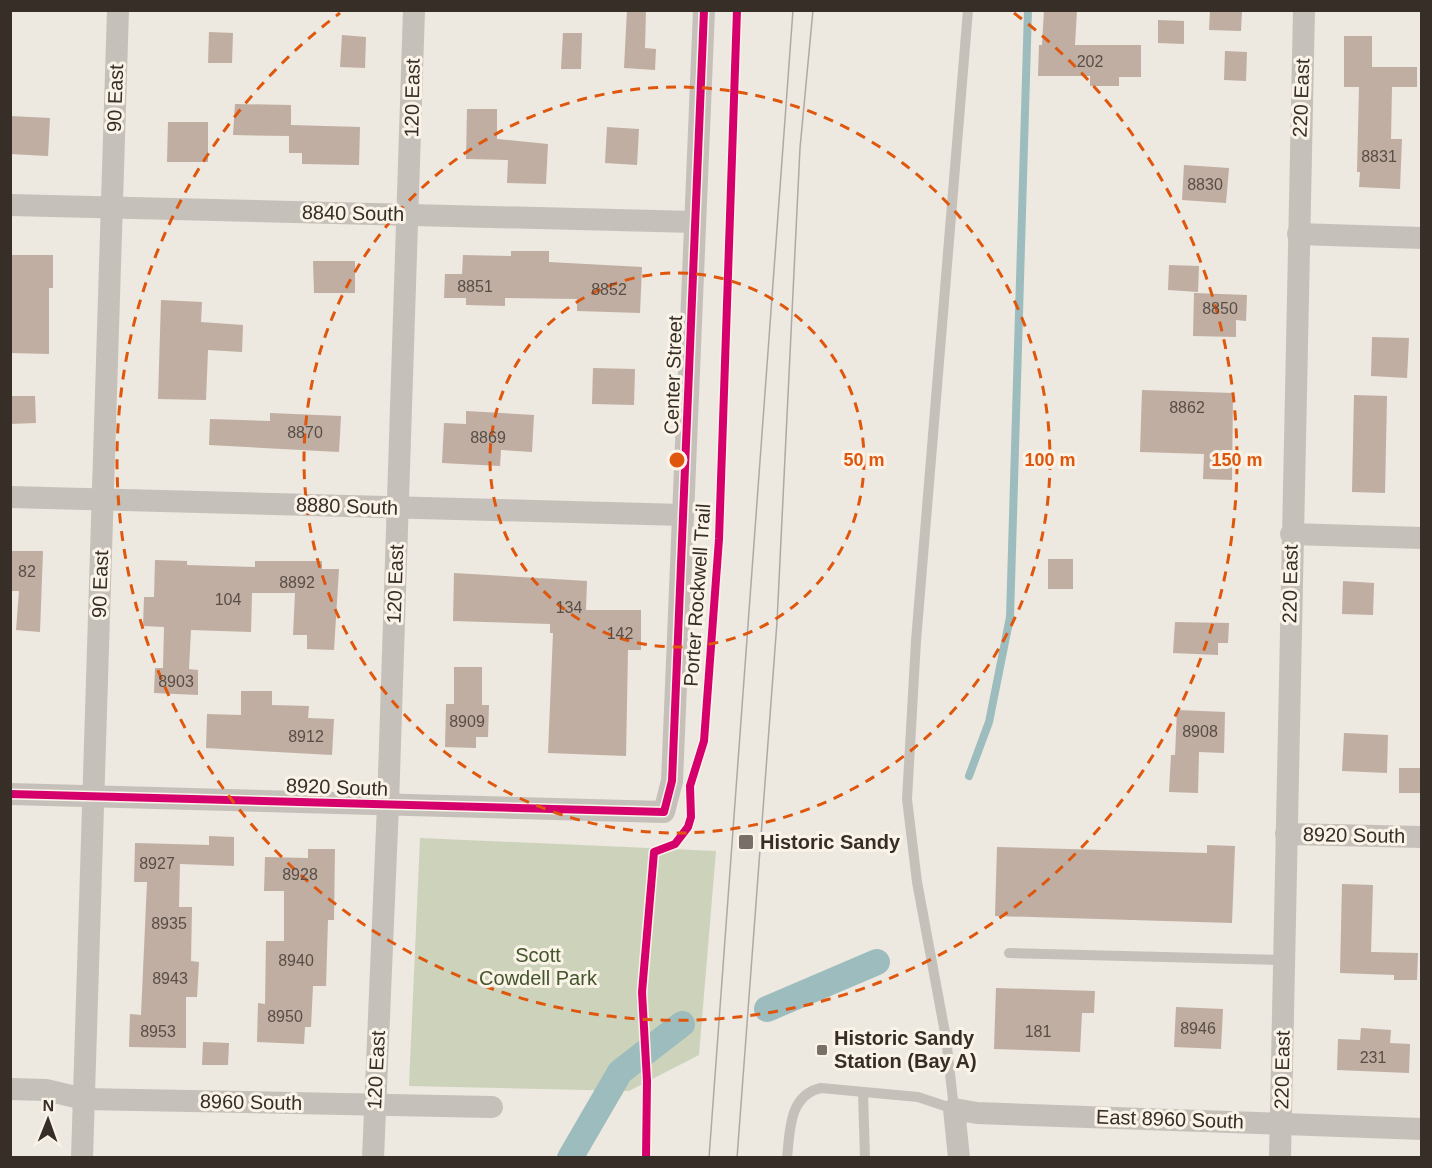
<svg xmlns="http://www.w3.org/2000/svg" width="1432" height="1168" font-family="Arial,sans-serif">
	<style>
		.green { fill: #cdd3ba }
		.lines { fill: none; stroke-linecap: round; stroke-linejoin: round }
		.stream { stroke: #9cbcbe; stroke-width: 8 }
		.canal { stroke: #9cbcbe; stroke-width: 26 }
		.building { fill: #c0aea2 }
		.service { stroke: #c6c0ba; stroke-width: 10 }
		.minor { stroke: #c6c0ba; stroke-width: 22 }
		.tram { stroke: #aea9a4; stroke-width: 1.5 }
		.cycleway-casing { stroke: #faf3e8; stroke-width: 11 }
		.cycleway { stroke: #d6006c; stroke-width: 8 }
		.ring { fill: none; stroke: #df570d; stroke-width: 3; stroke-dasharray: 10 8 }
		.poi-dot { fill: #776f68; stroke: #faf3e8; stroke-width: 2 }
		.labels { text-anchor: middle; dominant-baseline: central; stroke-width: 6; stroke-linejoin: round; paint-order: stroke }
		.number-label { font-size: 16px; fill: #594e46 }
		.street-label { font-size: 20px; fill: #372e28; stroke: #faf3e8 }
		.poi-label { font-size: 20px; font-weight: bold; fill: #372e28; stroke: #faf3e8; text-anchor: start }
		.park-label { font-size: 20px; fill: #43552b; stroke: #faf3e8 }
		.centre { fill: #df570d; stroke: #faf3e8; stroke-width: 3 }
		.ring-label { font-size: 18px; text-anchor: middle; font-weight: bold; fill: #df570d; stroke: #faf3e8; stroke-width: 6; stroke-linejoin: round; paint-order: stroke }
	</style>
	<rect width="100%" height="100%" fill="#ede8e0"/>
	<path class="green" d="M 420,838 L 716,851 L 699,1055 L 629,1091 L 409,1086 Z"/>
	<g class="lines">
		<path class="stream" d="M 969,776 L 989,722 L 1010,617 L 1028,10"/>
		<g class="canal">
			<path d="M 767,1009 L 877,962"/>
			<path d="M 570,1158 L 620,1072 L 682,1024"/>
		</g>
	</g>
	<g class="building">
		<path d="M 627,10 L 646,10 L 645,48 L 656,49 L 655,70 L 624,68 Z"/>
		<path d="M 1044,10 L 1077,10 L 1075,45 L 1141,45 L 1141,77 L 1119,77 L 1119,86 L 1090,86 L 1090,76 L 1038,76 L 1039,45 L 1042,45 Z"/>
		<path d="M 1210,10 L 1242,10 L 1241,31 L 1209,30 Z"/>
		<path d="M 1158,20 L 1184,21 L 1184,44 L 1158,43 Z"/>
		<path d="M 209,32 L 233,33 L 232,63 L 208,63 Z"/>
		<path d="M 563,33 L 582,33 L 581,69 L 561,69 Z"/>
		<path d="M 342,35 L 366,37 L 365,68 L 340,67 Z"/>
		<path d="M 1344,36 L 1372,36 L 1372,67 L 1417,67 L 1417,87 L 1392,87 L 1391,139 L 1402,139 L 1400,189 L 1359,187 L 1360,172 L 1357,172 L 1359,87 L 1344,87 Z"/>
		<path d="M 1225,51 L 1247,52 L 1246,81 L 1224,80 Z"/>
		<path d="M 235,104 L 291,105 L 291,125 L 360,127 L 359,165 L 302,164 L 302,153 L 289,153 L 289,136 L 233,135 Z"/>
		<path d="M 467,109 L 497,109 L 497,139 L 548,144 L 546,184 L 507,183 L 508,160 L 466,159 Z"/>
		<path d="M 10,116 L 50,118 L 48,156 L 10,154 Z"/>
		<path d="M 168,122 L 208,122 L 208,162 L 167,162 Z"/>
		<path d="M 607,127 L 639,129 L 637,165 L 605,163 Z"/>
		<path d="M 1184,165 L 1229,168 L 1226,203 L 1182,200 Z"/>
		<path d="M 511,251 L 549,251 L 549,262 L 642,267 L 640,313 L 577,311 L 577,299 L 505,298 L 505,306 L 466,305 L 466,298 L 444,298 L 445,274 L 462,274 L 463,255 L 511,256 Z"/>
		<path d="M 10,255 L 53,255 L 53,288 L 49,288 L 49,354 L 10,353 Z"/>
		<path d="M 313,261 L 355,261 L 355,293 L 314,293 Z"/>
		<path d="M 1169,265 L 1199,266 L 1198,292 L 1168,290 Z"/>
		<path d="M 1194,293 L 1247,295 L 1246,321 L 1236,320 L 1236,337 L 1193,336 Z"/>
		<path d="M 161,300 L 202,302 L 201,322 L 243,325 L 242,352 L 208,350 L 206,400 L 158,399 Z"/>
		<path d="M 1372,337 L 1409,338 L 1407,378 L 1371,376 Z"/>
		<path d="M 593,368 L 635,369 L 634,405 L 592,404 Z"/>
		<path d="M 1142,390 L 1233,393 L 1232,480 L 1203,479 L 1204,454 L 1140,452 Z"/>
		<path d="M 1354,395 L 1387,396 L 1385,493 L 1352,492 Z"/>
		<path d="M 10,396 L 35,396 L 36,423 L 10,424 Z"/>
		<path d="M 466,411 L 534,415 L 532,452 L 501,450 L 500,466 L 442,463 L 444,423 L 466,424 Z"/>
		<path d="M 270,413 L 341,416 L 339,452 L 209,445 L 210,419 L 270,421 Z"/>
		<path d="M 10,551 L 43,551 L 40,632 L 16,630 L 19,591 L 10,591 Z"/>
		<rect x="1048" y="559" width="25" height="30"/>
		<path d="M 155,560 L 187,561 L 187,565 L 255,567 L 255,561 L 322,561 L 322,569 L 339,569 L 334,650 L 307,649 L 307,635 L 293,635 L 295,593 L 252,593 L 251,632 L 191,630 L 189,669 L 198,670 L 198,695 L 154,693 L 155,668 L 163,668 L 164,627 L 143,626 L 144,597 L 154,597 Z"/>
		<path d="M 454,573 L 587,581 L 586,610 L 641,610 L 641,650 L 628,650 L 626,756 L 548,753 L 553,633 L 550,633 L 550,624 L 453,621 Z"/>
		<path d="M 1343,581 L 1374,583 L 1373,615 L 1342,614 Z"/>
		<path d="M 1175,622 L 1229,623 L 1228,643 L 1218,643 L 1218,655 L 1173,653 Z"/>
		<path d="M 454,667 L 482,667 L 482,705 L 489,705 L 488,737 L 476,737 L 476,748 L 445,747 L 446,704 L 454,704 Z"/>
		<path d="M 241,691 L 272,691 L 272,705 L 309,706 L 308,718 L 334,719 L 332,755 L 206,748 L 207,714 L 241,715 Z"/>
		<path d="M 1177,710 L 1225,712 L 1224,753 L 1199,752 L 1198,793 L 1169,792 L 1171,755 L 1175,755 Z"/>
		<path d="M 1344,733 L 1388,735 L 1387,773 L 1342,771 Z"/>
		<rect x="1399" y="768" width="23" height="25"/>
		<path d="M 209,836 L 234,837 L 234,866 L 180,864 L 179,907 L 192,907 L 191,961 L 199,962 L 197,997 L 186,997 L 186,1048 L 129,1047 L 130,1014 L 141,1015 L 147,882 L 134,882 L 135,843 L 209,845 Z"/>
		<path d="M 1207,845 L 1235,846 L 1232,923 L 995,916 L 997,847 L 1207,853 Z"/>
		<path d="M 308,849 L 335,849 L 334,920 L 328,920 L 326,986 L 313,986 L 311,1027 L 305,1027 L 304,1044 L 257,1042 L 258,1003 L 265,1004 L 266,941 L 284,941 L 284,891 L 264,891 L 265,857 L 308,858 Z"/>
		<path d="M 1342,884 L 1373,885 L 1371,952 L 1418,953 L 1417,980 L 1394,980 L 1394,975 L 1340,973 Z"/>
		<path d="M 996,988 L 1095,991 L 1094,1013 L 1082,1013 L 1080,1052 L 994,1049 Z"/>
		<path d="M 1176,1007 L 1223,1009 L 1221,1049 L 1174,1047 Z"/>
		<path d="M 1361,1028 L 1391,1030 L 1390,1043 L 1410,1044 L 1409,1073 L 1337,1070 L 1338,1039 L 1360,1040 Z"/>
		<path d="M 203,1042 L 229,1043 L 228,1065 L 202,1065 Z"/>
	</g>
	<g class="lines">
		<g class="service">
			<path d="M 1009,953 L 1284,960"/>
			<path d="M 863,1093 L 865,1158"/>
			<path d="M 787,1158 C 790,1130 789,1095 821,1088 L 918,1097 L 954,1109 L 946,1038 L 917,882 L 907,799 L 916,641 L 968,10"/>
		</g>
		<g class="minor">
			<path d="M 10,205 L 695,222"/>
			<path d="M 1298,234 L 1422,238"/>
			<path d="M 10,497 L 683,515"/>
			<path d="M 1291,534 L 1422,538"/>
			<path d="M 10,794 L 664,812 L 672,781 L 704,10"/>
			<path d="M 1286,834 L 1422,837"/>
			<path d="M 10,1089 L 46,1090 L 84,1099 L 492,1107"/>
			<path d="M 82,1158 L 118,10"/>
			<path d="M 373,1158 L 388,805 L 414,10"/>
			<path d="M 959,1158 L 954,1109 L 977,1113 L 1422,1129"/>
			<path d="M 1280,1158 L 1304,10"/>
		</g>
		<g class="tram">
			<path d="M 709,1158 L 793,10"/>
			<path d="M 737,1158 L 777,622 L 800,148 L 813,10"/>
		</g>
		<g class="cycleway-casing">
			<g id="cycleway">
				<path d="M 10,794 L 664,812 L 672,781 L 704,10"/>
				<path d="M 646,1158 L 647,1081 L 642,992 L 654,852 L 675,844 L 688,827 L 691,817 L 690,786 L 704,741 L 719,539 L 737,10"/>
			</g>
		</g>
		<use href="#cycleway" class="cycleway"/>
	</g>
	<g class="ring">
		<circle cx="677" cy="460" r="187"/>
		<circle cx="677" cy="460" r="373"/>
		<path d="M1014 13A560 560 0 1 1 340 13"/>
	</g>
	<g class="poi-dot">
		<rect x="738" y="834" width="16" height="16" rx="3"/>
		<rect x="816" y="1044" width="12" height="12" rx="3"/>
	</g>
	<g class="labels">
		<g class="number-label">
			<text x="1090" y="61">202</text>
			<text x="1379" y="156">8831</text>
			<text x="1205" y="184">8830</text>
			<text x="475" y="286">8851</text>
			<text x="609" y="289">8852</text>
			<text x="1220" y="308">8850</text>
			<text x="1187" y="407">8862</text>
			<text x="305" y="432">8870</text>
			<text x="488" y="437">8869</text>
			<text x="27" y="571">82</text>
			<text x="297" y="582">8892</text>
			<text x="228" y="599">104</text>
			<text x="569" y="607">134</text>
			<text x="620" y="633">142</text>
			<text x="176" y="681">8903</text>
			<text x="467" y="721">8909</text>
			<text x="1200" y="731">8908</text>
			<text x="306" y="736">8912</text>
			<text x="157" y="863">8927</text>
			<text x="300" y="874">8928</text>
			<text x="169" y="923">8935</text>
			<text x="296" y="960">8940</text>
			<text x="170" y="978">8943</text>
			<text x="285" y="1016">8950</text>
			<text x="1198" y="1028">8946</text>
			<text x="158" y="1031">8953</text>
			<text x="1038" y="1031">181</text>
			<text x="1373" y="1057">231</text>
		</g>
		<g class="street-label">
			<text transform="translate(115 98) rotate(-88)">90 East</text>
			<text transform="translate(412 98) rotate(-89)">120 East</text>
			<text transform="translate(1301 98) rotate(-88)">220 East</text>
			<text transform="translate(353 213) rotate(1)">8840 South</text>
			<text transform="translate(673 375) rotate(-88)">Center Street</text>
			<text transform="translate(347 506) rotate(2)">8880 South</text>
			<text transform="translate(100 584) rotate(-88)">90 East</text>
			<text transform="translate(395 584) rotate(-88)">120 East</text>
			<text transform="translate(1290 584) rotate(-89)">220 East</text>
			<text transform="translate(697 595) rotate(-86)">Porter Rockwell Trail</text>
			<text transform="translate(337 787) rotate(2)">8920 South</text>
			<text transform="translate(1354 835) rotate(1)">8920 South</text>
			<text transform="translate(376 1070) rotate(-87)">120 East</text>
			<text transform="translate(1282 1070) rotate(-89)">220 East</text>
			<text transform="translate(251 1102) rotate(1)">8960 South</text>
			<text transform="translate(1170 1119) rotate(2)">East 8960 South</text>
		</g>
		<g class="poi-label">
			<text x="760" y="842">Historic Sandy</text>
			<text x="834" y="1038">Historic Sandy<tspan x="834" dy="23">Station (Bay A)</tspan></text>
		</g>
		<g class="park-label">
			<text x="538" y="955">Scott<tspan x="538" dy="23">Cowdell Park</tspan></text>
		</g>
	</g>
	<circle cx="677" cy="460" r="9" class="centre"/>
	<g class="ring-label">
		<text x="864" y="466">50 m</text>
		<text x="1050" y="466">100 m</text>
		<text x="1237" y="466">150 m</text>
	</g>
	<rect width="1432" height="1168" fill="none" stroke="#372e28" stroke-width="24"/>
	<g transform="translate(48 1120) rotate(1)" stroke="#faf3e8" stroke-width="4.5" paint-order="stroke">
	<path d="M0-4.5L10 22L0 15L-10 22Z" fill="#372e28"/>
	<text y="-9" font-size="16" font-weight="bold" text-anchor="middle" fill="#372e28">N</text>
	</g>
</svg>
